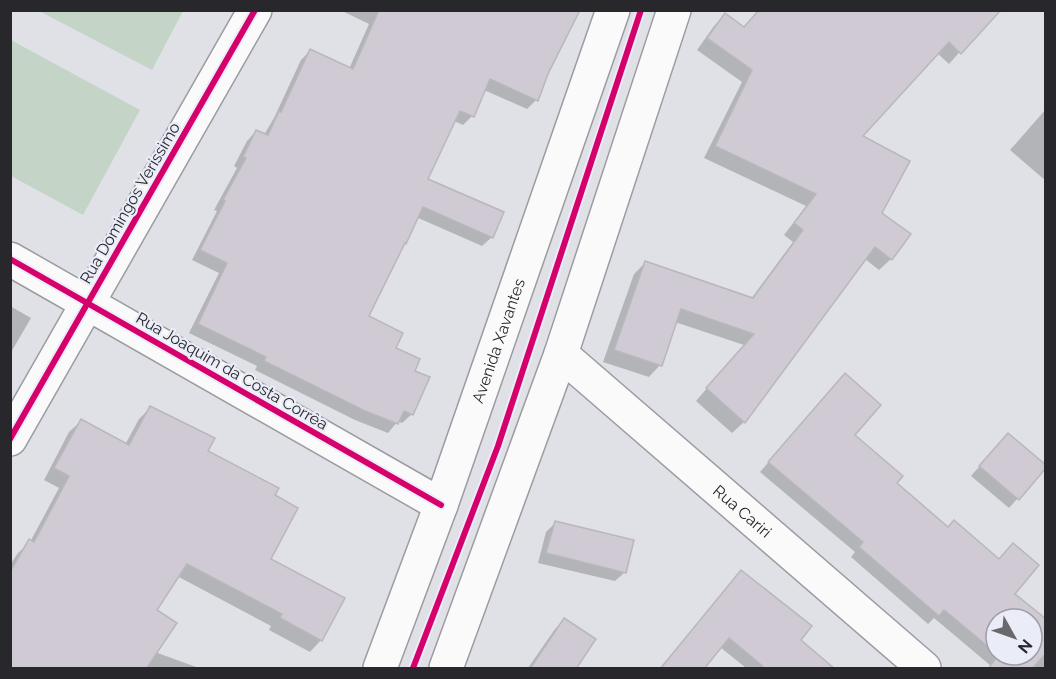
<svg xmlns="http://www.w3.org/2000/svg" width="1056" height="679" font-family="Raleway,sans-serif">
	<style>
		.green { fill: #c4d5c7 }
		.shadow { fill: #0003; fill-rule: evenodd }
		.building { fill: #cfcad3; stroke: #b8b7bc; stroke-width: 1.5 }
		.lines { fill: none; stroke-linecap: round; stroke-linejoin: round }
		.minor-casing { stroke: #9b9ba0; stroke-width: 36 }
		.secondary-casing { stroke: #9b9ba0; stroke-width: 36 }
		.minor { stroke: #fafafb; stroke-width: 33 }
		.secondary { stroke: #fafafb; stroke-width: 33 }
		.cycleway-casing { stroke: #eaecf7; stroke-width: 10 }
		.cycleway { stroke: #d6006c; stroke-width: 6 }
		.labels { text-anchor: middle; dominant-baseline: central; stroke-width: 4.5; stroke-linejoin: round; paint-order: stroke }
		.street-label { font-size: 16px; fill: #27272c; stroke: #eaecf7 }
	</style>
	<rect width="100%" height="100%" fill="#e0e1e7"/>
	<g class="green">
		<path d="M 39,11 L 183,11 L 152,70 Z"/>
		<path d="M 11,40 L 140,110 L 83,215 L 11,176 Z"/>
	</g>
	<g class="shadow">
		<path d="M 340,10 L 465,10 L 547,74 L 536,100 L 527,109 L 484,90 L 472,116 L 463,125 L 454,121 L 426,180 L 492,237 L 482,246 L 416,217 L 367,317 L 413,371 L 412,414 L 402,423 L 398,421 L 388,433 L 355,420 L 255,370 L 257,366 L 189,333 L 219,273 L 192,260 L 217,211 L 214,210 L 237,168 L 234,166 L 247,141 L 256,131 L 264,135 L 274,118 L 301,60 L 310,51 L 349,69 L 369,24 Z"/>
		<path d="M 997,10 L 949,64 L 937,53 L 861,136 L 891,259 L 879,270 L 865,259 L 744,422 L 732,433 L 696,401 L 744,345 L 675,322 L 660,365 L 649,377 L 603,362 L 634,274 L 645,263 L 751,299 L 793,242 L 784,235 L 806,206 L 704,158 L 742,82 L 697,50 L 714,26 L 725,15 L 744,29 Z"/>
		<path d="M 1046,109 L 1046,181 L 1010,150 Z"/>
		<path d="M 10,306 L 31,318 L 10,354 Z"/>
		<path d="M 836,384 L 853,435 L 895,483 L 1013,594 L 1046,621 L 1046,668 L 988,668 L 991,666 L 934,618 L 928,624 L 851,557 L 855,552 L 760,472 ZM 996,619 L 1032,619 L 1032,655 L 996,655 Z"/>
		<path d="M 151,407 L 206,451 L 273,496 L 269,559 L 321,640 L 310,652 L 269,630 L 271,626 L 177,576 L 154,610 L 155,652 L 199,668 L 10,668 L 10,565 L 18,553 L 30,542 L 59,488 L 44,480 L 69,432 L 81,421 L 125,445 L 139,419 Z"/>
		<path d="M 999,444 L 1018,498 L 1009,508 L 971,476 Z"/>
		<path d="M 555,523 L 625,572 L 615,581 L 538,563 L 546,532 Z"/>
		<path d="M 741,572 L 799,640 L 833,668 L 746,668 L 720,647 L 660,668 Z"/>
		<path d="M 564,620 L 574,668 L 528,668 L 555,629 Z"/>
	</g>
	<g class="building">
		<path d="M 379,10 L 580,10 L 548,74 L 538,101 L 490,79 L 474,117 L 460,111 L 428,179 L 504,212 L 493,238 L 423,207 L 406,244 L 405,243 L 369,316 L 403,333 L 396,348 L 420,359 L 415,371 L 430,377 L 413,415 L 404,411 L 398,424 L 365,411 L 264,361 L 266,357 L 198,324 L 227,263 L 200,250 L 225,201 L 223,200 L 246,158 L 243,157 L 256,130 L 268,135 L 279,111 L 281,112 L 310,49 L 353,69 Z"/>
		<path d="M 759,10 L 1001,10 L 961,54 L 949,42 L 863,136 L 910,161 L 882,213 L 911,234 L 892,260 L 875,247 L 745,423 L 706,388 L 754,334 L 681,309 L 662,366 L 614,350 L 645,261 L 753,298 L 803,230 L 794,223 L 816,194 L 715,146 L 752,70 L 707,38 L 725,13 L 744,27 Z"/>
		<path d="M 845,373 L 881,405 L 855,435 L 903,476 L 897,483 L 948,527 L 954,520 L 999,559 L 1013,543 L 1039,565 L 1015,594 L 1046,619 L 1046,653 L 1032,669 L 988,669 L 998,655 L 1032,655 L 1032,619 L 996,619 L 996,653 L 944,610 L 939,616 L 859,547 L 863,542 L 768,462 Z"/>
		<path d="M 150,406 L 215,438 L 208,451 L 279,488 L 275,495 L 298,508 L 271,559 L 345,598 L 322,641 L 280,618 L 282,614 L 187,564 L 157,610 L 177,623 L 146,669 L 10,669 L 10,572 L 29,539 L 34,542 L 69,476 L 54,468 L 81,419 L 129,445 Z"/>
		<path d="M 1008,433 L 1046,465 L 1046,468 L 1019,500 L 979,466 Z"/>
		<path d="M 555,521 L 634,540 L 626,573 L 546,553 Z"/>
		<path d="M 741,570 L 812,626 L 801,640 L 835,669 L 766,669 L 729,638 L 704,669 L 660,669 Z"/>
		<path d="M 564,618 L 596,639 L 576,669 L 530,669 Z"/>
	</g>
	<g class="lines">
		<g class="minor-casing">
			<g id="minor">
				<path d="M 10,259 L 441,505"/>
				<path id="s1" d="M 561,354 L 924,668"/>
				<path d="M 10,439 L 255,10"/>
			</g>
		</g>
		<g class="secondary-casing">
			<g id="secondary">
				<path id="s2" d="M 380,668 L 441,505 L 613,10"/>
				<path d="M 446,668 L 561,354 L 674,10"/>
			</g>
		</g>
		<use href="#minor" class="minor"/>
		<use href="#secondary" class="secondary"/>
		<g class="cycleway-casing">
			<g id="cycleway">
				<path d="M 10,259 L 441,505"/>
				<path d="M 10,439 L 255,10"/>
				<path d="M 413,668 L 498,446 L 641,10"/>
			</g>
		</g>
		<use href="#cycleway" class="cycleway"/>
	</g>
	<g class="labels">
		<g class="street-label">
			<text transform="translate(130 203) rotate(-60)">Rua Domingos Veríssimo</text>
			<text stroke="none"><textPath href="#s2" startOffset="348">Avenida Xavantes</textPath></text>
			<text transform="translate(232 371) rotate(30)">Rua Joaquim da Costa Corrêa</text>
			<text stroke="none"><textPath href="#s1" startOffset="240">Rua Cariri</textPath></text>
		</g>
	</g>
	<rect width="1056" height="679" fill="none" stroke="#27272c" stroke-width="24"/>
	<g transform="translate(1014 637) rotate(130)"><circle r="28" fill="#eaecf7" stroke="#9c9da6" stroke-width="1.5"/>
	<path d="M0-4.5L10 22L0 15L-10 22Z" fill="#68686d"/>
	<text y="-9" font-size="16" font-weight="bold" text-anchor="middle" fill="#27272c">N</text>
	</g>
</svg>
